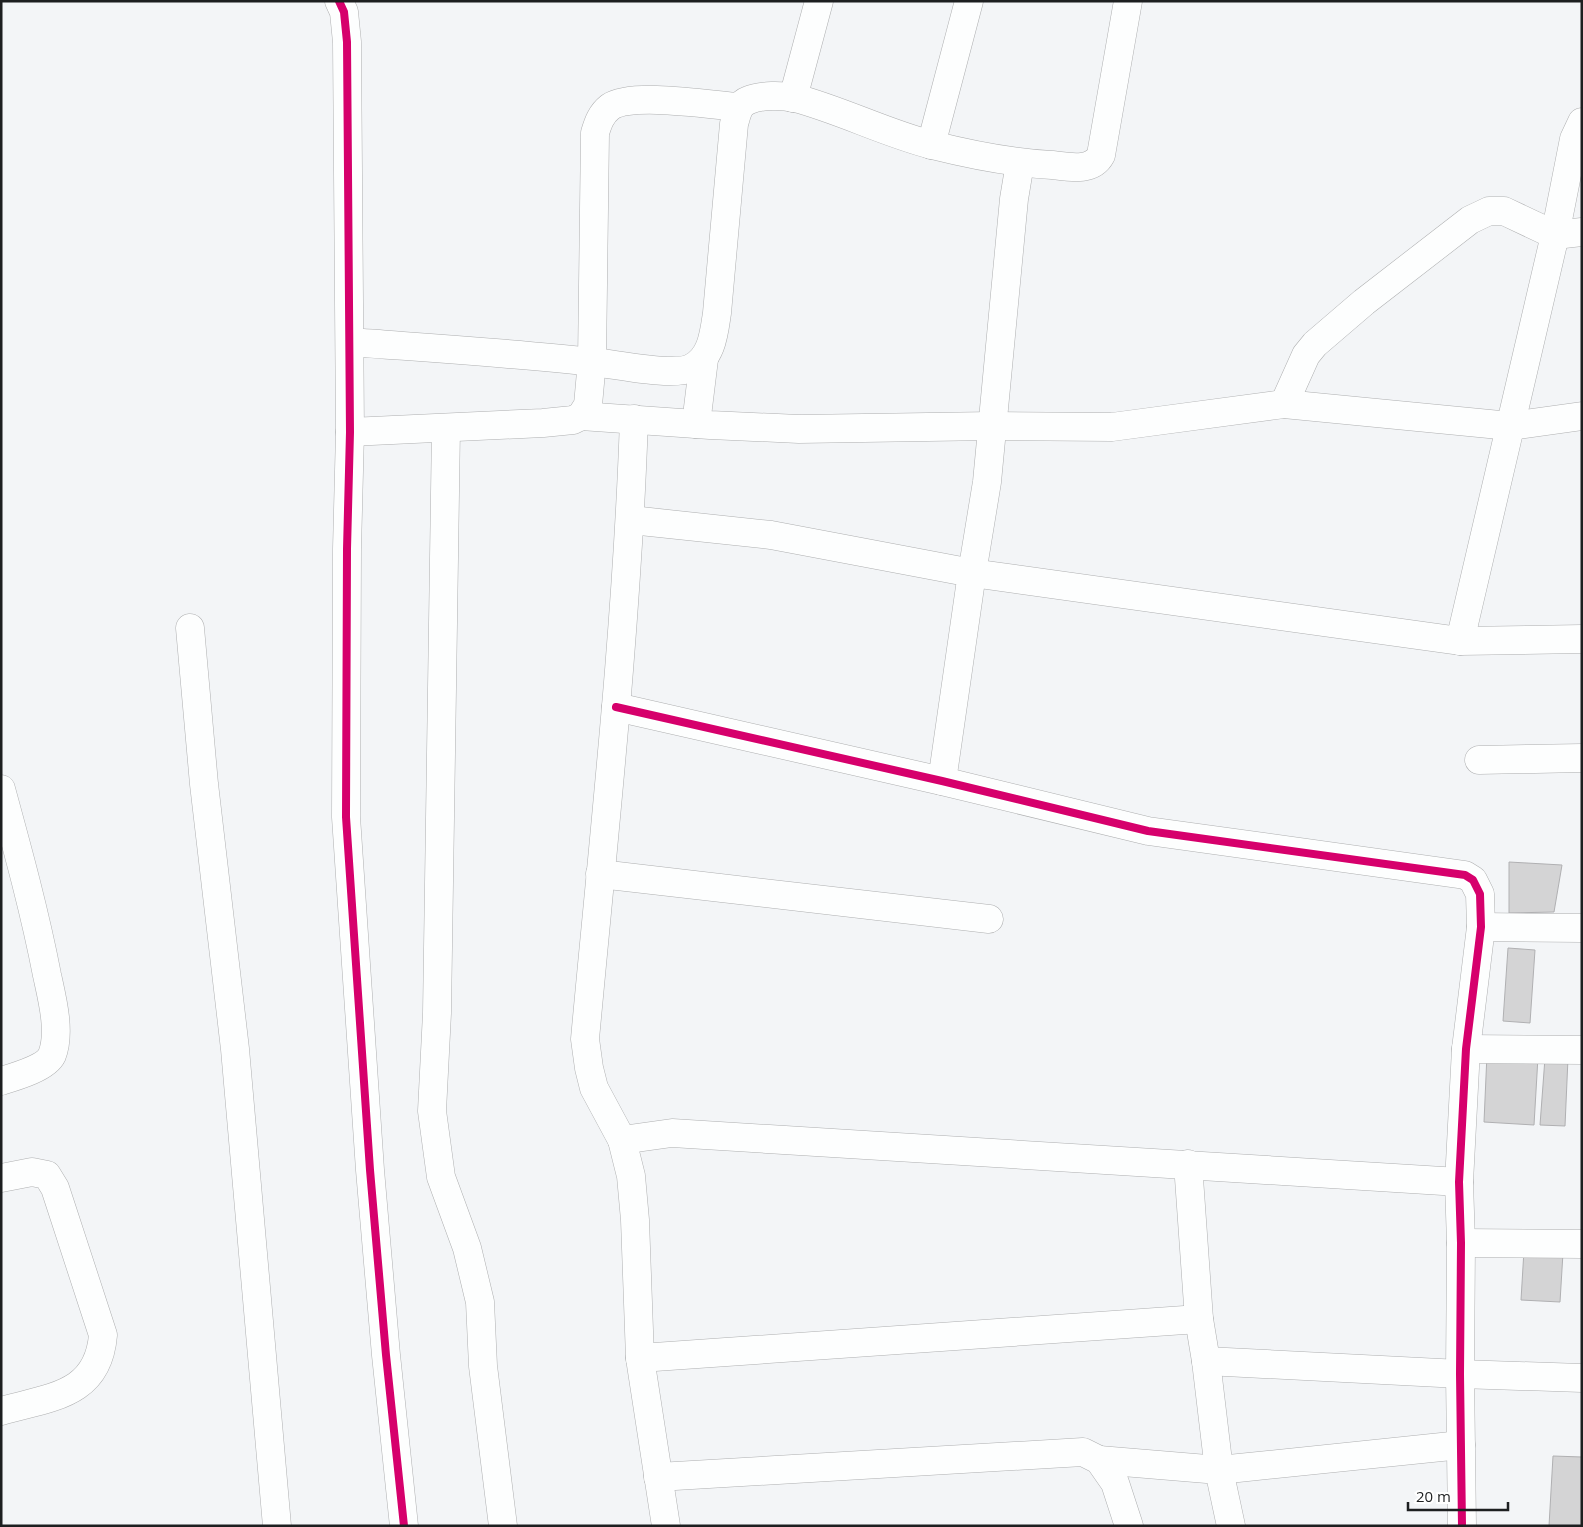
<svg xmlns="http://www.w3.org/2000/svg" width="1583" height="1527" font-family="'Open Sans',sans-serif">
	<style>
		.building { fill: #d4d4d5; stroke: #b0b0b2 }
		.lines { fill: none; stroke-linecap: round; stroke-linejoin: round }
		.minor-casing { stroke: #aeafb0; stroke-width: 29 }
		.minor { stroke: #fdfefe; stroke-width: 28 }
		.cycleway-casing { stroke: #fff; stroke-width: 11 }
		.cycleway { stroke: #d6006c; stroke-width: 8 }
	</style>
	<rect width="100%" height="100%" fill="#f3f5f7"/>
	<g class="building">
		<path d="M 1509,862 L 1562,865 L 1554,912 L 1509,913 Z"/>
		<path d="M 1508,948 L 1535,950 L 1530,1023 L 1503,1021 Z"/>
		<path d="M 1487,1054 L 1538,1057 L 1534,1125 L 1484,1122 Z"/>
		<path d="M 1545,1058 L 1568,1058 L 1565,1126 L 1540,1125 Z"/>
		<path d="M 1524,1250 L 1563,1253 L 1560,1302 L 1521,1300 Z"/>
		<path d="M 1553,1456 L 1582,1457 L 1582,1526 L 1549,1526 Z"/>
	</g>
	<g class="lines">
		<g class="minor-casing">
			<g id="minor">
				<path d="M 339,1 L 344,12 L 347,42 L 350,432 L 347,549 L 346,817 L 370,1170 L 386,1355 L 404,1526"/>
				<path d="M 793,98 L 819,1"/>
				<path d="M 1582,122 L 1574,139 L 1555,235 L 1460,641 L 1582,639"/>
				<path d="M 931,145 L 969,1"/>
				<path d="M 350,342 C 430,348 512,353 593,362 C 615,364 672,377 691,368 C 712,358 714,333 717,313 L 734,124 C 737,114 738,104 749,100 C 761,95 782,95 795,98 C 841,110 885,133 932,145 C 972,155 1012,163 1052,165 C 1069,167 1092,172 1101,155 L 1128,1"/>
				<path d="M 1284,404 L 1306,355 L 1315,344 L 1364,302 L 1470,220 L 1489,211 L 1504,211 L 1555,235 L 1582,232"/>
				<path d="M 581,416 L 710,425 L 799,429 L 992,426 L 1112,427 L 1284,404 L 1510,426 L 1582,416"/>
				<path d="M 634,419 C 627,627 604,833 585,1039 L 589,1068 L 594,1088 L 622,1140 L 631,1176 L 635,1220 L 640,1358 L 666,1526"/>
				<path d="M 696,424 L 704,359"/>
				<path d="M 446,428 L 437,1013 L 432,1111 L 441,1177 L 467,1248 L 480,1302 L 483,1366 L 503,1526"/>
				<path d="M 350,432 L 543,423 L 573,420 L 581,416 L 588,405 L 592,361 L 595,133 C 598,123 601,114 610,107 C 632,92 711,105 739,107"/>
				<path d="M 631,520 L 771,535 L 972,573 L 1460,641"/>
				<path d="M 190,628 L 204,784 L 235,1049 L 277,1526"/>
				<path d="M 616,707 L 942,781 L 1148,831 L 1465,875 L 1473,880 L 1480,894 L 1481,927 L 1466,1049 L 1459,1182 L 1461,1243 L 1460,1374 L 1462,1526"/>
				<path d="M 1479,760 L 1582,758"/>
				<path d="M 942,781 L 972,573 L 987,482 L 1014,199 L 1020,163"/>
				<path d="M 1,789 C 18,851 35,913 47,975 C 52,998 61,1032 52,1055 C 46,1068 14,1077 1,1081"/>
				<path d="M 600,874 L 989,919"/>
				<path d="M 1481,927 L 1582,928"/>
				<path d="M 1466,1049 L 1582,1050"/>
				<path d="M 622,1140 L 672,1133 L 1459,1182"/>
				<path d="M 1188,1164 L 1199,1319 L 1206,1361 L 1219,1470 L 1231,1526"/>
				<path d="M 1,1178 L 32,1172 L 47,1175 L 55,1188 L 103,1335 C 98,1396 50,1397 1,1411"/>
				<path d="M 1461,1243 L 1582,1244"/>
				<path d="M 640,1358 L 1199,1319"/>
				<path d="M 1206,1361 L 1460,1374 L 1582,1378"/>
				<path d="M 1099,1460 L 1219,1470 L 1461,1445"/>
				<path d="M 658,1477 L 1083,1452 L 1099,1460 L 1115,1483 L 1129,1526"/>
			</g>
		</g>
		<use href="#minor" class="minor"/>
		<g class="cycleway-casing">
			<g id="cycleway">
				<path d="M 339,1 L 344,12 L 347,42 L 350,432 L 347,549 L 346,817 L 370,1170 L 386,1355 L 404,1526"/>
				<path d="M 616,707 L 942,781 L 1148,831 L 1465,875 L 1473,880 L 1480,894 L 1481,927 L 1466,1049 L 1459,1182 L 1461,1243 L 1460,1374 L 1462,1526"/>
			</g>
		</g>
		<use href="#cycleway" class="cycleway"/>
	</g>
	<rect width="1583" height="1527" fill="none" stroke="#1d1f20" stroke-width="5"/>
	<path d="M1408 1502v8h100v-8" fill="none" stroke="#1d1f20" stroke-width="2.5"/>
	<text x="1416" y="1502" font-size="15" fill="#1d1f20" stroke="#ffffff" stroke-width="4" paint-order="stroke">20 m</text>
</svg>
